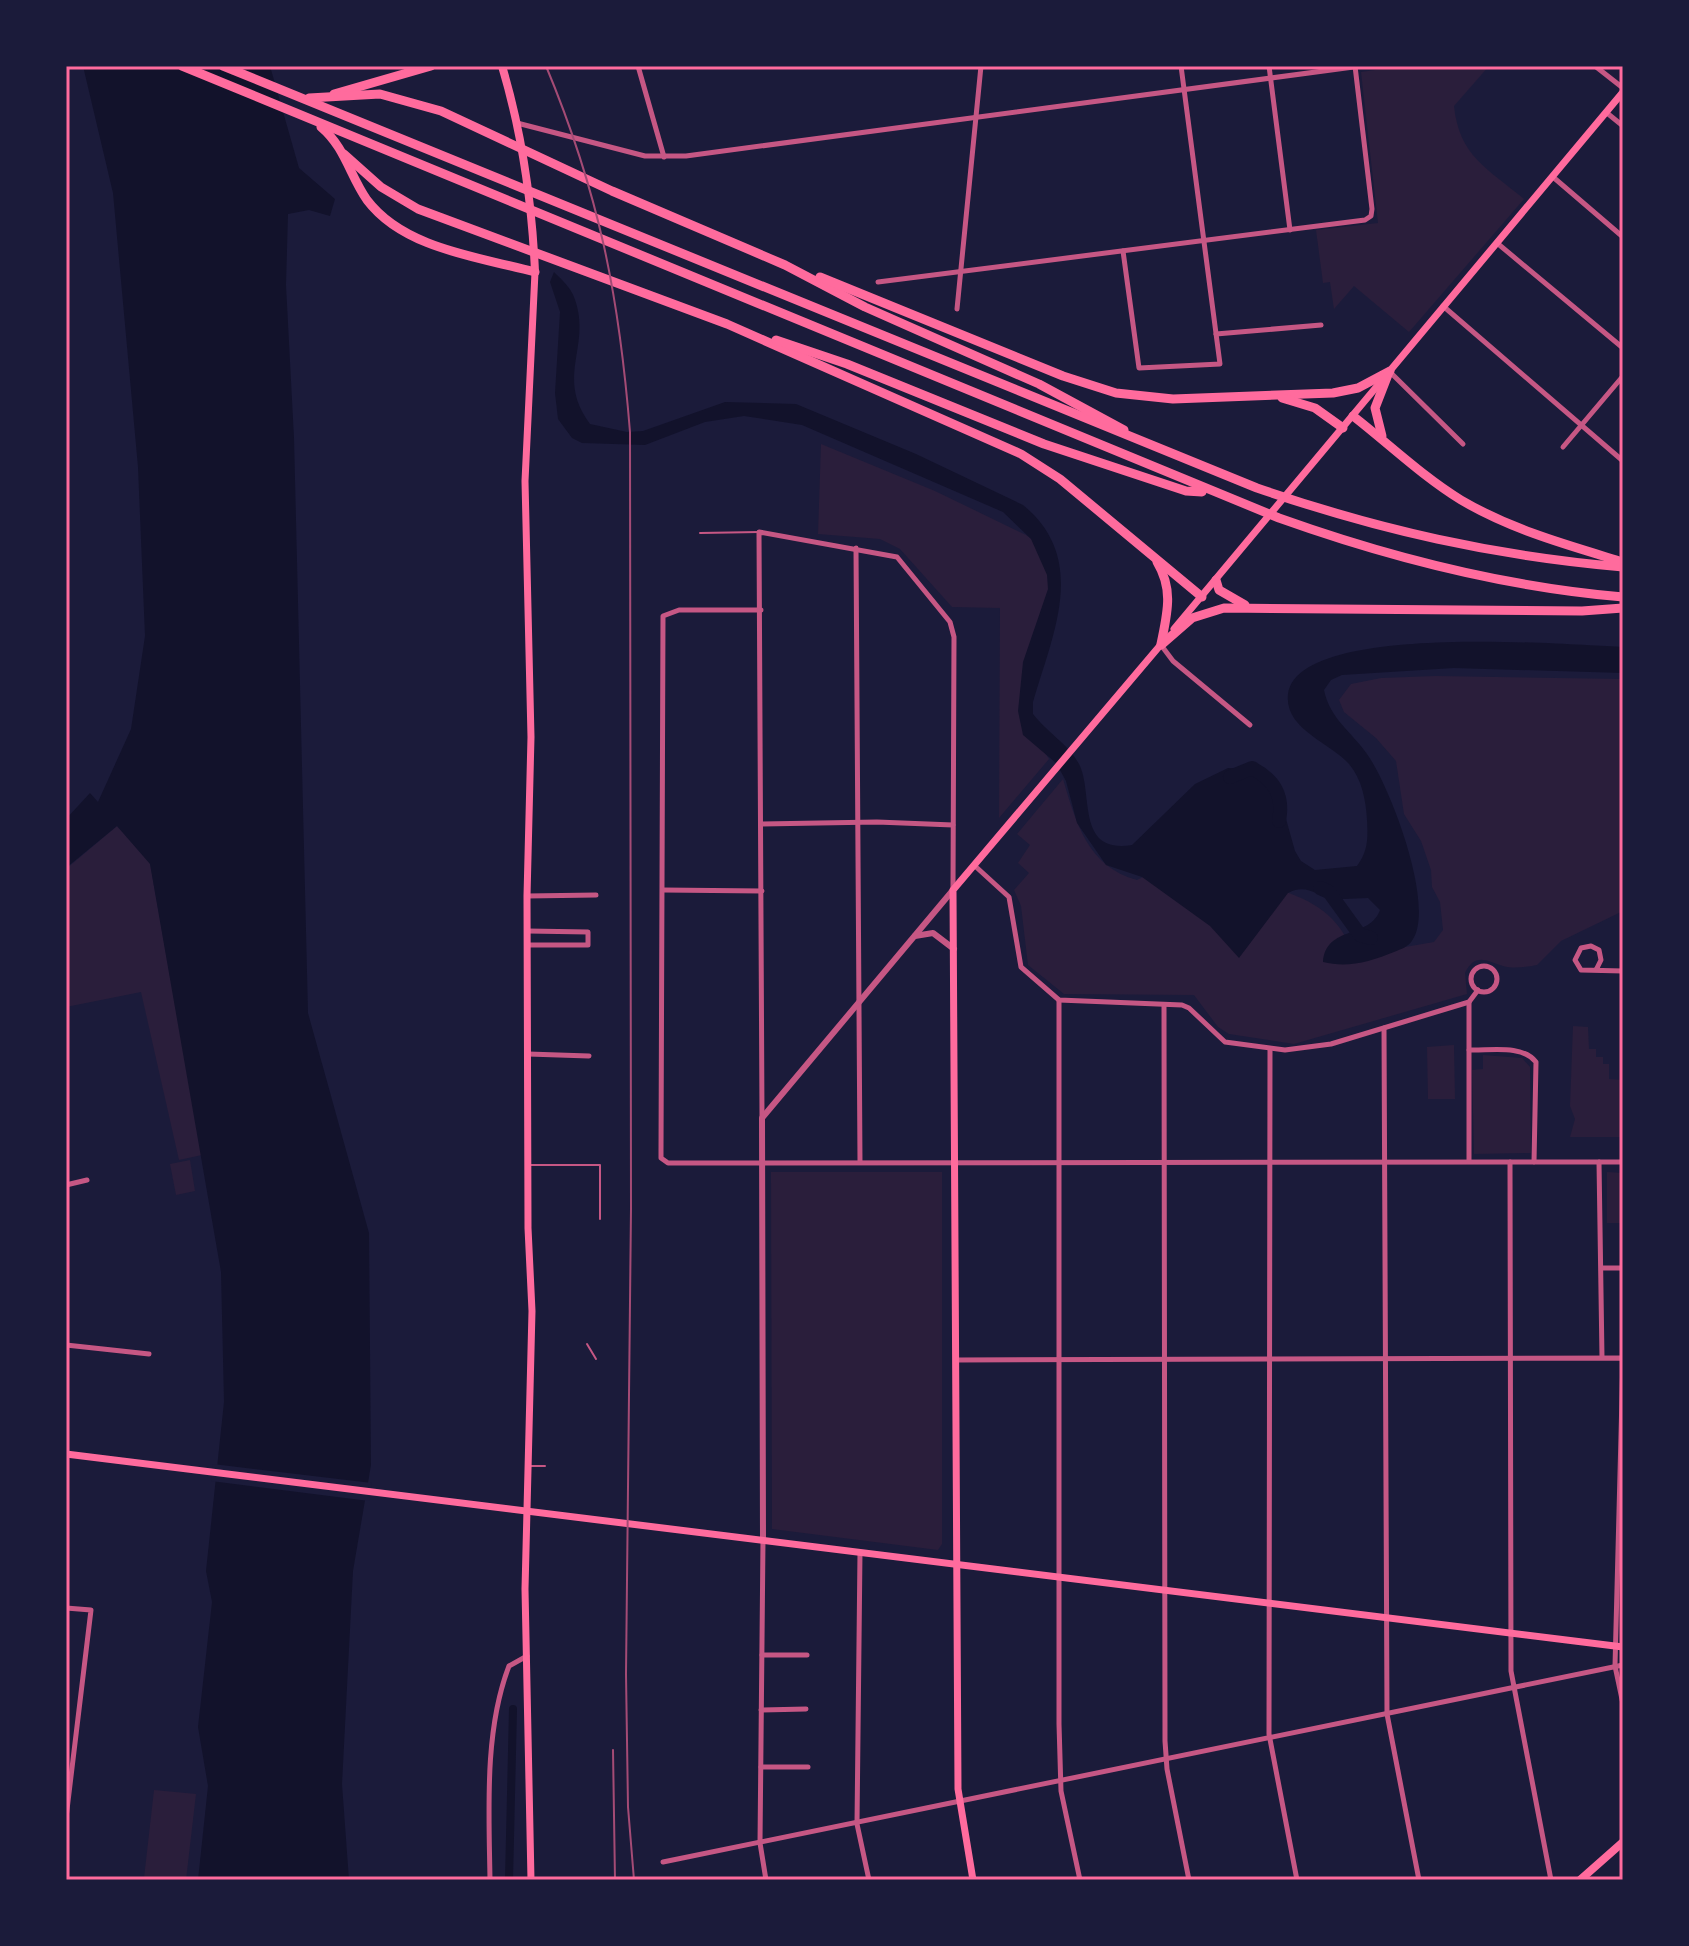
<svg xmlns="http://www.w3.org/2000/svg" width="1689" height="1946" font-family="Jost,sans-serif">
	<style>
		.green { fill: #2a1e3b }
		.water { fill: #12122b }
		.pier { fill: #1b1b3a }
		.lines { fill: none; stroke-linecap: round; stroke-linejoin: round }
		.canal { stroke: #12122b; stroke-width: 8 }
		.river { stroke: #12122b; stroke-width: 14 }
		.service { stroke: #c65784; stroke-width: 2 }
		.minor { stroke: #c65784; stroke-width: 5 }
		.tertiary { stroke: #c65784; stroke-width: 6 }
		.secondary { stroke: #ff6b9d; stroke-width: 7 }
		.primary { stroke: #ff6b9d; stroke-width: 8 }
		.trunk { stroke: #ff6b9d; stroke-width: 8 }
		.motorway { stroke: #ff6b9d; stroke-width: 9 }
		.rail { stroke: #a44b75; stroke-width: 2 }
		.neatline { fill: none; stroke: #ff6b9d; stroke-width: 3 }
	</style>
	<rect width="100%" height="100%" fill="#1b1b3a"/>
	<g class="green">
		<path d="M 1403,66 L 1489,66 L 1454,106 C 1459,156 1488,169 1524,199 L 1409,332 L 1354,286 L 1334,309 L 1330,282 L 1323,283 L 1316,230 L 1378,223 L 1361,72 Z"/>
		<path d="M 821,444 L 935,491 L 1026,535 L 1032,539 L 1054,577 L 1045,611 L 1034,633 L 1031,732 L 1049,759 L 999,818 L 1000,608 L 952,607 L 900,549 L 880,539 L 818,534 Z"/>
		<path d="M 1436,676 L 1623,679 L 1623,911 L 1561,941 L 1537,965 C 1527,967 1513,969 1503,966 C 1487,961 1475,952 1465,973 L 1467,994 L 1294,1044 L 1229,1034 L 1218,1027 L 1194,995 L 1064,994 L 1028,965 L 1021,906 L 1014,890 L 1029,873 L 1018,863 L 1030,845 L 1017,834 L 1063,779 C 1076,823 1088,867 1137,880 L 1151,873 C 1214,880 1323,877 1349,945 L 1376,952 L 1434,942 L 1443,930 L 1440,902 L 1432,887 L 1431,870 L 1421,841 L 1404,814 L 1396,761 L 1376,738 L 1344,712 L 1339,700 L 1351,684 L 1381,678 Z"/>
		<path d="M 117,826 L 150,863 L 202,1155 L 179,1160 L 141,992 L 66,1007 L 66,869 Z"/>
		<path d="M 1573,1026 L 1588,1027 L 1589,1049 L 1596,1049 L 1596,1057 L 1603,1057 L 1603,1064 L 1609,1064 L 1609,1079 L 1623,1080 L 1623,1137 L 1570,1137 L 1575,1119 L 1570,1106 Z"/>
		<path d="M 1454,1045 L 1455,1099 L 1428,1099 L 1427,1047 Z"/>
		<path d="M 1483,1055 L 1522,1058 L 1530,1067 L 1531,1153 L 1474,1154 L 1472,1070 L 1483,1069 Z"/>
		<path d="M 190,1160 L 195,1191 L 176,1195 L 170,1164 Z"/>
		<path d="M 771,1172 L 942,1172 L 942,1544 L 938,1550 L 772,1529 Z"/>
		<path d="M 1607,1172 L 1623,1173 L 1623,1223 L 1607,1223 Z"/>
		<path d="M 154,1790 L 196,1794 L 186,1880 L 144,1878 Z"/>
	</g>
	<g class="water">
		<path d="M 83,66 L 270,66 L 299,168 L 335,199 L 330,216 L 309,210 L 288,214 L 286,285 L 294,438 L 308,1013 L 369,1233 L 371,1465 L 353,1571 L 342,1784 L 349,1880 L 198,1880 L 208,1786 L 198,1727 L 212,1602 L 206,1571 L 224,1402 L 221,1272 L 150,864 L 117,826 L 66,868 L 66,819 L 90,793 L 98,802 L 131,729 L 145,636 L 138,467 L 113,193 Z"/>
		<path d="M 554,272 C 561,279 571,288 574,297 C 593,346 554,376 590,424 L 627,432 L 643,431 L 725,402 L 796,404 L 916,454 L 1023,505 C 1089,559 1053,633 1033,702 L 1033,714 C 1047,732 1069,745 1079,764 C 1094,793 1075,854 1132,845 L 1195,784 L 1228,768 L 1249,769 L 1268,782 L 1283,808 L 1295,851 L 1301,861 L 1315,870 L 1357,866 C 1368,851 1368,839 1367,820 C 1366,801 1362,779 1349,764 C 1329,742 1284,729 1288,694 C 1298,621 1567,645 1623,647 L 1623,673 L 1454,668 L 1342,675 L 1331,680 L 1324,690 C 1330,719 1351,731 1367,754 C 1390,786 1435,904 1413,939 C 1409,947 1401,949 1394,952 C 1370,962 1347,968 1323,962 C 1326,925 1370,939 1380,910 L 1368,898 C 1356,898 1344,900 1333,898 C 1316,896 1307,883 1288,893 L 1239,958 L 1210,926 L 1142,877 L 1106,865 L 1077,823 L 1066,781 L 1056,763 L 1023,735 L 1018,711 L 1023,662 L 1048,589 L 1047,575 L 1031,539 L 1003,512 L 802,425 L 744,416 L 705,422 L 645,445 L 582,443 L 572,438 L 558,419 L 555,393 L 560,312 L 550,282 Z"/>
	</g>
	<path class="pier" d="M 213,1464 L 372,1483 L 369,1501 L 211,1481 Z"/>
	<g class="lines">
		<path class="canal" d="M 509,1880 L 513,1709"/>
		<g class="river">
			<path d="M 1230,777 L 1252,768 C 1274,780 1284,795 1279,821"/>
			<path d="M 1320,888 L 1329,892 L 1360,935 L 1371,938"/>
		</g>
		<g class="service">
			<path d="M 700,533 L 759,532"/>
			<path d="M 529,1165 L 600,1165 L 600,1219"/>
			<path d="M 587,1344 L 596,1359"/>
			<path d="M 530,1466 L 545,1466"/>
		</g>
		<g class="minor">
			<path d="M 638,66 L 664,157"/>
			<path d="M 1269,66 L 1290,230"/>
			<path d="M 1595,66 L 1623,88"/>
			<path d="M 1607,113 L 1623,126"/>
			<path d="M 517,123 L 645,156 L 686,156 L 1361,66"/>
			<path d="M 1553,177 L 1623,237"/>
			<path d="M 1497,243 L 1623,348"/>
			<path d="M 1123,251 L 1139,368 L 1220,364 L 1181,66"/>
			<path d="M 878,282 L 1365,220 L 1371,216 L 1372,209 L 1355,66"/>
			<path d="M 1443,306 L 1623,461"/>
			<path d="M 957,309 L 981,66"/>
			<path d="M 1216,334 L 1321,325"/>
			<path d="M 1390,372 L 1463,444"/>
			<path d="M 1563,447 L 1623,376"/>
			<path d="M 856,548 L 860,1162"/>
			<path d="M 761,610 L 679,610 L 663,616 L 661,1150 L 661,1158 L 668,1163 L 1623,1162"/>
			<path d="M 1161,645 L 1173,661 L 1250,725"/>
			<path d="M 761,824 L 877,822 L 953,825"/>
			<path d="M 975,866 L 1009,897 L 1021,967 L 1059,1000 L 1182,1005 L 1189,1008 L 1225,1042 L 1285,1050 L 1331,1044 L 1469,1002 L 1478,990"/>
			<path d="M 663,890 L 762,891"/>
			<path d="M 527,896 L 596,895"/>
			<path d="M 528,945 L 588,945 L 588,932 L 528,931"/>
			<circle cx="1484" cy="979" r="13"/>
			<path d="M 1596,970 L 1601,960 L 1599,950 L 1591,946 L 1581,948 L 1575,960 L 1581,970 L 1623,971"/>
			<path d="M 1059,1000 L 1059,1724 L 1061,1791 L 1080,1880"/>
			<path d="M 1164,1005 L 1165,1741 L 1167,1769 L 1189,1880"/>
			<path d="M 1384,1028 L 1387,1714 L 1419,1880"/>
			<path d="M 1270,1050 L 1269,1734 L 1297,1880"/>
			<path d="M 1469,1050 C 1489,1051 1522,1044 1536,1062 L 1534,1162"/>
			<path d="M 528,1054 L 589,1056"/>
			<path d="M 762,1117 L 759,532 L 897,557 L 950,622 L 954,637 L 953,890"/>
			<path d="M 1469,1161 L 1469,1002"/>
			<path d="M 1510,1162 L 1511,1671 L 1551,1880"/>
			<path d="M 1599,1162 L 1602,1357"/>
			<path d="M 66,1185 L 87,1180"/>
			<path d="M 1602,1268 L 1623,1268"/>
			<path d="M 66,1345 L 149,1354"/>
			<path d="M 957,1360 L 1623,1358 L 1615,1666 L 1623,1704"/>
			<path d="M 763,1540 L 760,1843 L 766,1880"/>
			<path d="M 860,1552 L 857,1824 L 869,1880"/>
			<path d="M 66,1608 L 91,1610 L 66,1818"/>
			<path d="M 762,1655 L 807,1655"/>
			<path d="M 761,1710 L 806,1709"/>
			<path d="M 761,1767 L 808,1767"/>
			<path d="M 663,1862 L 1623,1665"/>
			<path d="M 490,1880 C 489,1811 484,1731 509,1666 L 527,1656"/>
		</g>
		<g class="tertiary">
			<path d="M 915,936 L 933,933 L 954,949"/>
			<path d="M 763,1540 L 762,1118 L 953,890"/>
		</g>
		<g class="secondary">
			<path d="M 1174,629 L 1623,92"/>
			<path d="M 66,1454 L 1623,1647"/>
			<path d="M 531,1880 L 525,1589 L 532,1311 L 528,1228 L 527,896 L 531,737 L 525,481 L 535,272"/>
			<path d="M 973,1880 L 958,1789 L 953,890 L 1163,642"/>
		</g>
		<path class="primary" d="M 1580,1880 L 1623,1842"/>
		<path class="trunk" d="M 502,66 C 522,133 532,203 535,272"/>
		<g class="motorway">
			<path d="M 182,66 L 1279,518 C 1391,558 1505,587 1623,597"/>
			<path d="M 223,66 L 1257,488 C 1379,530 1494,556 1623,567"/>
			<path d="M 334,94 L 431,66"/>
			<path d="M 309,98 L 380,94 L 441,111 L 612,191 L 785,265 L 865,307 L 1039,384 L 1124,430"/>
			<path d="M 321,127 C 345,147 350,176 367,200 C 404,249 479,257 535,272"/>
			<path d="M 344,154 L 381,187 L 418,209 L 727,324 L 1021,454 L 1060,479 L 1202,597"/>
			<path d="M 820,277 L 1063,376 L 1116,393 L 1173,399 L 1333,393 L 1358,388 L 1390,371"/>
			<path d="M 776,340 L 847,364 L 1044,444 L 1186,491 L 1202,492"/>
			<path d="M 1282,398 L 1315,408 L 1343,428"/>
			<path d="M 1353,416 C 1389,444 1422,476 1461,500 C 1512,530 1567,545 1623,562"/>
			<path d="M 1382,436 L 1375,408 L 1389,372"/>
			<path d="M 1157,562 C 1174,590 1167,614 1161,644"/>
			<path d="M 1216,580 L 1219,590 L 1245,605"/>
			<path d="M 1161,645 L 1192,618 L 1224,608 L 1582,611 L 1623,608"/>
		</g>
		<g class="rail">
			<path d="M 546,66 C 599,193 619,295 630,432 L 631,1209 L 626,1674 L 628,1807 L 634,1880"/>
			<path d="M 613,1750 L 615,1880"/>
		</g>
	</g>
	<rect width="1689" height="1946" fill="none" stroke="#1b1b3a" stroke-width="136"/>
	<rect x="68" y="68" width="1553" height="1810" class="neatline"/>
</svg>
